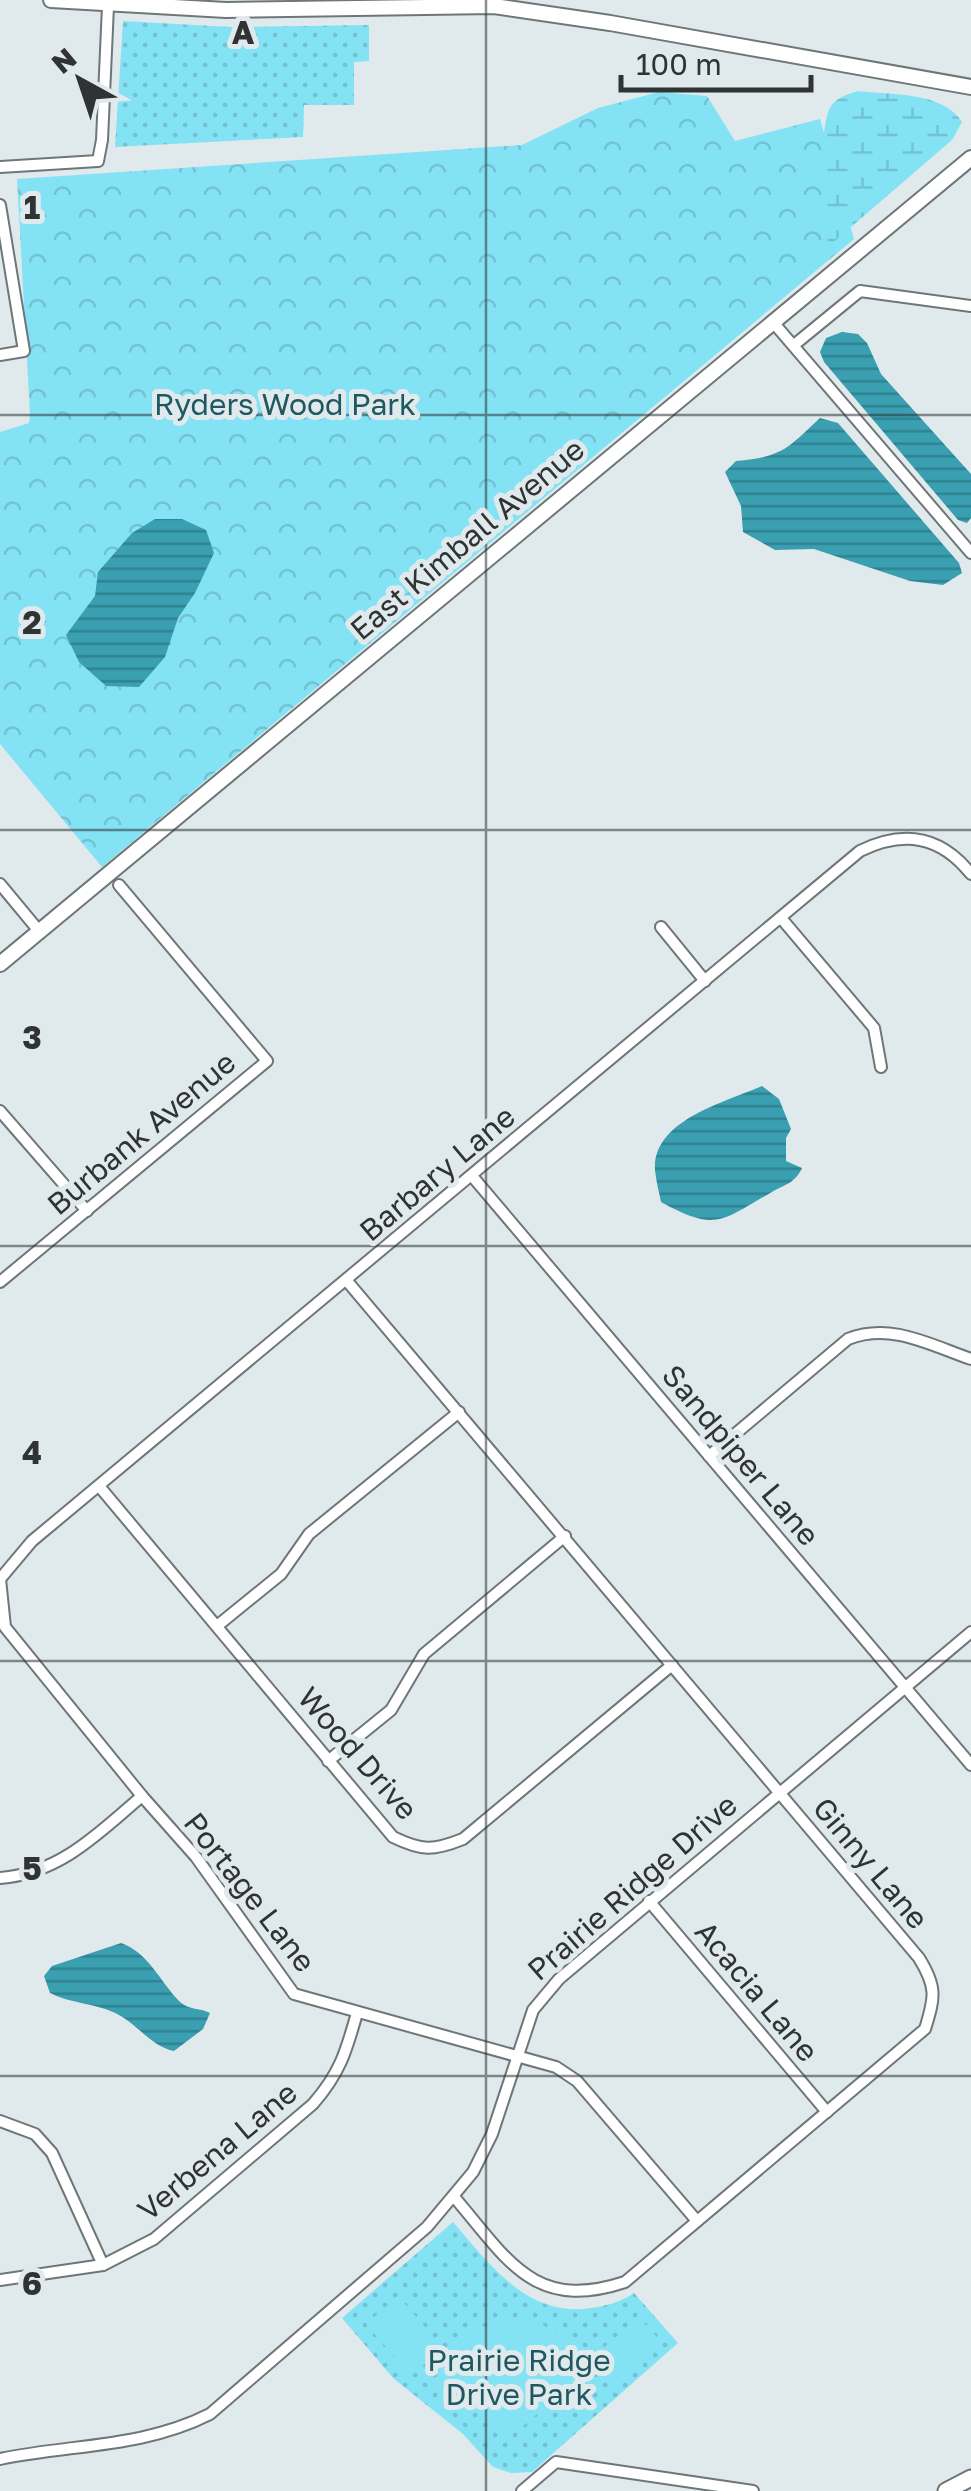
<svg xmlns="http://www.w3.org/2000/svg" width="971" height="2491" font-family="'Golos Text',sans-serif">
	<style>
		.grass { fill: url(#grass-dots) }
		.forest { fill: url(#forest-crowns) }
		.wetland { fill: url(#wetland-marsh) }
		.pitch { fill: #84e2f5 }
		.water { fill: url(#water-rules) }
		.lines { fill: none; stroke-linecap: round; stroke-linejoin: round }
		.street-casing { stroke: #6e7678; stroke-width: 14 }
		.secondary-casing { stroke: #6e7678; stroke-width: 18 }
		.primary-casing { stroke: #6e7678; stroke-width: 19 }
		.street { stroke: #fff; stroke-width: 10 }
		.secondary { stroke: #fff; stroke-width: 14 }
		.primary { stroke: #fff; stroke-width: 15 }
		.grid { fill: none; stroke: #2f3334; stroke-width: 2.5; stroke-opacity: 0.55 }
		.labels { text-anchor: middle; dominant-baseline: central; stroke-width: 10; stroke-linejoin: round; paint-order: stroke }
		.park-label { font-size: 30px; fill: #205862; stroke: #e0eaec }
		.street-label { font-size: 30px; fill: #2f3334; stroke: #e0eaec }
		.grid-label { font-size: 32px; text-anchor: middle; font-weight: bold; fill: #2f3334; stroke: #e0eaec; stroke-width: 10; stroke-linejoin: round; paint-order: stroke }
	</style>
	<defs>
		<pattern id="grass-dots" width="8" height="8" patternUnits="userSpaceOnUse" patternTransform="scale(2.5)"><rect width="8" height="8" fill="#84e2f5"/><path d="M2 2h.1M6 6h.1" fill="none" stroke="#72c2d3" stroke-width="1.8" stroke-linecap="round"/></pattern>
		<pattern id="forest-crowns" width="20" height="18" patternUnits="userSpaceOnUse" patternTransform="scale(2.5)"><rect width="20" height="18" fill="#84e2f5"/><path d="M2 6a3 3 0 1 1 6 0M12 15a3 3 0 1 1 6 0" fill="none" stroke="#72c2d3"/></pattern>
		<pattern id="wetland-marsh" width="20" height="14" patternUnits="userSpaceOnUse" patternTransform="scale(2.5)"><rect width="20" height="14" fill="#84e2f5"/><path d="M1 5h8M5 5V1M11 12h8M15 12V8" fill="none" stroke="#72c2d3"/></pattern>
		<pattern id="water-rules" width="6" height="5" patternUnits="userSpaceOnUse" patternTransform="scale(2.5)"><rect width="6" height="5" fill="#399fb1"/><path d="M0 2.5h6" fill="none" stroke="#308291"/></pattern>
	</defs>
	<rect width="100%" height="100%" fill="#e0eaec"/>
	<g class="grass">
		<path d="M 123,21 L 231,27 L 369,25 L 369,61 L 354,62 L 354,105 L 304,105 L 303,137 L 115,147 Z"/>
		<path d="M 453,2222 C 490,2264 527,2318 591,2308 C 606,2306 621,2302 634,2293 L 678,2343 L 532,2472 L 511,2473 L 493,2467 L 463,2434 L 393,2378 L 342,2318 Z"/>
	</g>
	<path class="forest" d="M 659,92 L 707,96 L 735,141 L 820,119 L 854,239 L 102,867 L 0,744 L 0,432 L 29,423 L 30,414 L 17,179 L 522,145 L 598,108 Z"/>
	<path class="wetland" d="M 858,91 C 889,95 943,91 962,122 L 952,140 L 829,246 C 821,222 819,138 828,113 C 832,99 845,95 858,91 Z"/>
	<g class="pitch">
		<path d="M 398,2296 L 443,2348 L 411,2376 L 366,2324 Z"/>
		<path d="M 639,2317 L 661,2342 L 616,2382 L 594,2356 Z"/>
		<path d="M 534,2319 L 566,2340 L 586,2372 L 516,2432 L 503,2432 L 439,2363 C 468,2328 489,2321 534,2319 Z"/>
	</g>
	<g class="water">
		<path d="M 842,332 L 858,334 L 867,343 L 881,374 L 971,474 L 971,518 L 967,523 L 958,520 L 824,362 L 820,352 L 826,338 Z"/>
		<path d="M 820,418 L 838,423 L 959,563 L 962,573 L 943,585 L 910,581 L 814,549 L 775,550 L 743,532 L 741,506 L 725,472 L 736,461 C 782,457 787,449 820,418 Z"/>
		<path d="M 155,519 L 182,519 L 206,530 L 214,553 L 195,593 L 178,618 L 165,657 L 139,687 L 106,686 L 79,662 L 66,635 L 95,596 L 98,572 L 132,533 Z"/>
		<path d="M 762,1086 L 779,1099 L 791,1129 L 786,1138 L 786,1161 L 802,1168 C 795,1183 786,1184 772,1192 C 722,1220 717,1233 661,1202 C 659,1192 656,1181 655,1170 C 652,1120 726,1102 762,1086 Z"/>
		<path d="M 121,1943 C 148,1952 161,1983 180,2002 C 189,2010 201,2008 210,2013 L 203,2029 L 174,2051 C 151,2047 135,2021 113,2012 C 93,2003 69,2003 50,1993 L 44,1976 L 52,1966 Z"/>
	</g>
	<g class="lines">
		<g class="street-casing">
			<g id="street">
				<path d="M 0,167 L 98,161 L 102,140 L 108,6"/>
				<path d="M 0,205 L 24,351 L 0,355"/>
				<path d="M 772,321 L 971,553"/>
				<path d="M 794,345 L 860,291 L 971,306"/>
				<path d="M 0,884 L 39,931"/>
				<path d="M 781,918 L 874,1028 L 881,1067"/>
				<path d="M 661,927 L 705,981"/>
				<path d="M 0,1111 L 87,1211"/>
				<path d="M 472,1176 L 971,1765"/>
				<path d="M 347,1281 L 919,1958 C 937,1987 935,1997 925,2029 L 625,2282 C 534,2312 508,2260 455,2198"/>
				<path d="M 0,1282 L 267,1061 L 119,885"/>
				<path d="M 709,1456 L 848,1339 C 891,1322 930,1345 971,1359"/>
				<path d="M 99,1486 L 393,1837 C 422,1851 433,1851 463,1839 L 672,1665"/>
				<path d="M 217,1626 L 281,1574 L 309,1534 L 459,1412"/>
				<path d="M 328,1761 L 391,1710 L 424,1654 L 565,1536"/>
				<path d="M 0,1878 C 59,1874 99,1833 142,1796"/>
				<path d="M 649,1901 L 827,2112"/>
				<path d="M 0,2121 L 35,2134 L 52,2153 L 103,2265"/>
				<path d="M 697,2221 L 577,2081 L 556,2067 L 294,1994 L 196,1857 L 142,1796 L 5,1627 L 0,1579 L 32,1541 L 860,851 C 903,830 940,835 971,874"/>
				<path d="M 0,2280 L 103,2265 L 154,2239 L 313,2104 C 340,2073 346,2052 357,2013"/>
				<path d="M 0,2459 C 72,2444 143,2448 210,2414 L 427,2227 L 473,2172 L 492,2134 L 533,2010 L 559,1979 L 971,1632"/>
				<path d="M 522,2491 L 556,2462 L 753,2491"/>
			</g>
		</g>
		<g class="secondary-casing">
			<g id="secondary">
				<path d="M 51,0 L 226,10 L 494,6 L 610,23 L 971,87"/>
				<path d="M 0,964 L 971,158"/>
			</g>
		</g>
		<g class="primary-casing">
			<path id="primary" d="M 946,2491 L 971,2478"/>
		</g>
		<use href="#street" class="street"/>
		<use href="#secondary" class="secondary"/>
		<use href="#primary" class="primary"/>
	</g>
	<path class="grid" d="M 486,0 L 486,2491M 0,415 L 971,415M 0,830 L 971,830M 0,1246 L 971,1246M 0,1661 L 971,1661M 0,2076 L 971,2076"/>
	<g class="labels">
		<g class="park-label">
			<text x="285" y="404">Ryders Wood Park</text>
			<text x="519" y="2360">Prairie Ridge<tspan x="519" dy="34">Drive Park</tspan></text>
		</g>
		<g class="street-label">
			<text transform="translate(467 539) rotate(-40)">East Kimball Avenue</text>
			<text transform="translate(141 1133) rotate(-40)">Burbank Avenue</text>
			<text transform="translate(437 1173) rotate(-40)">Barbary Lane</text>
			<text transform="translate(741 1455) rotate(50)">Sandpiper Lane</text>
			<text transform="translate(358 1753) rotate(49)">Wood Drive</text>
			<text transform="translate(871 1863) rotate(50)">Ginny Lane</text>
			<text transform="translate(632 1887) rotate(-41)">Prairie Ridge Drive</text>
			<text transform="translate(250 1892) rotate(52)">Portage Lane</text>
			<text transform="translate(757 1991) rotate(50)">Acacia Lane</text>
			<text transform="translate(217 2151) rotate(-40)">Verbena Lane</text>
		</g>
	</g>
	<g class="grid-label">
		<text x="243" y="44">A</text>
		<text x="32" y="219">1</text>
		<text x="32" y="634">2</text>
		<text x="32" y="1049">3</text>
		<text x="32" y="1464">4</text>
		<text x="32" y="1880">5</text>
		<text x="32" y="2295">6</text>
	</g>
	<g transform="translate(80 80) rotate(320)" stroke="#e0eaec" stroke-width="8" paint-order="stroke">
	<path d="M0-8L18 38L0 25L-18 38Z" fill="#2f3334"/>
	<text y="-15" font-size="28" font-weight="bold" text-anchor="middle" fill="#2f3334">N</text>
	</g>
	<path d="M621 75v15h190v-15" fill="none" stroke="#2f3334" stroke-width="5"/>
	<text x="636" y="75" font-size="30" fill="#2f3334" stroke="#e0eaec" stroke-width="8" paint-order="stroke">100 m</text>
</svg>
